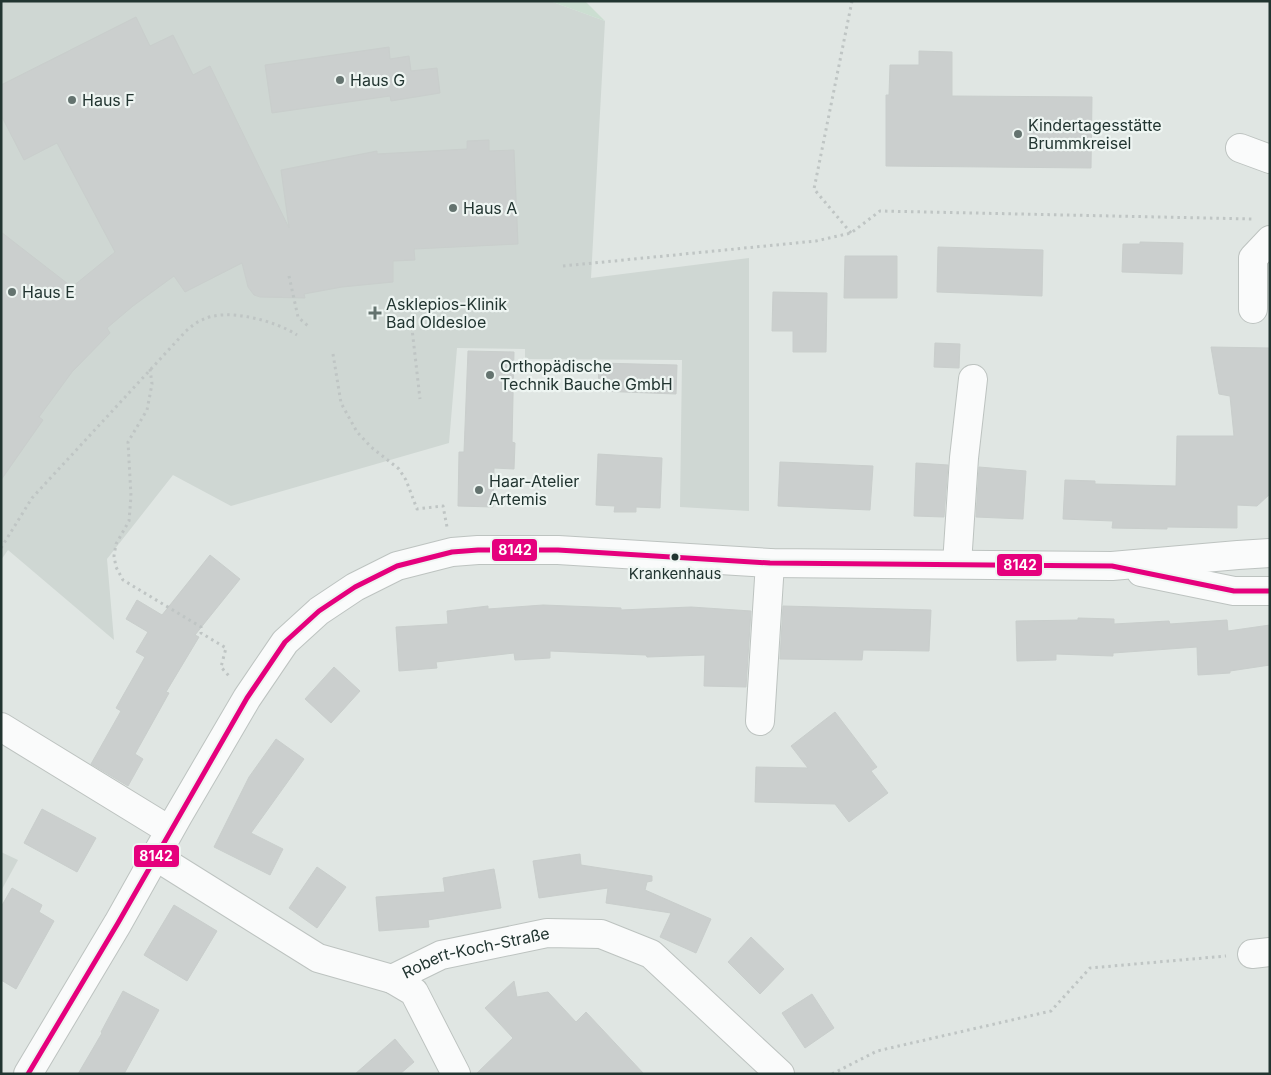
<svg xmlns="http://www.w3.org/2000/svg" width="1271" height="1075" font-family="Inter,sans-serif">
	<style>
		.built { fill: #cfd7d3 }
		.green { fill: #cbded1 }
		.building { fill: #cbcfce; stroke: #c9cecc }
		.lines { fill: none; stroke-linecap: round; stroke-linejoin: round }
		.minor-casing { stroke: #bdc3c0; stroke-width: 30 }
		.path { stroke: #bfc5c4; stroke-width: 3; stroke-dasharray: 2.5 4; stroke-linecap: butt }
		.minor { stroke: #fafbfb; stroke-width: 28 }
		.bus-1-casing { stroke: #eef5f2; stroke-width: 9 }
		.bus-1 { stroke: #e5007d; stroke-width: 5 }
		.poi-dot { fill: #64736f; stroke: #eef5f2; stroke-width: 2 }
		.bus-dot { fill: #223531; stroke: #eef5f2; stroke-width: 2 }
		.labels { text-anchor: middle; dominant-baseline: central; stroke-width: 4.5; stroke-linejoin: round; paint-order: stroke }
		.bus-label { font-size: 15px; fill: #223531; stroke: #eef5f2 }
		.poi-label { font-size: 16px; fill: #223531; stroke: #eef5f2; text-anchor: start }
		.street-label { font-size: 16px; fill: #223531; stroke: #eef5f2 }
		.line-badge { stroke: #eef5f2; stroke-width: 2 }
		.badge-label { font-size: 14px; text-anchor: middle; font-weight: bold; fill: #fff }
	</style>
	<rect width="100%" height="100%" fill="#e0e6e3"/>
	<g class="built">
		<path d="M 1,1 L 550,1 L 605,21 L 591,278 L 749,258 L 749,511 L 680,507 L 682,360 L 525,359 L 525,349 L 457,348 L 449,443 L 231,506 L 173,475 L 107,559 L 114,640 L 8,550 L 1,560 Z"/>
		<path d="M 1,852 L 18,860 L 1,891 Z"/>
	</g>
	<path class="green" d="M 550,1 L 585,1 L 605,21 Z"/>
	<g class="building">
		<path d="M 136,17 L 150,46 L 173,35 L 193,75 L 210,66 L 289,228 L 281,170 L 377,151 L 377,154 L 467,149 L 467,141 L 489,140 L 489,151 L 514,150 L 518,244 L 414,249 L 415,260 L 393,261 L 393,282 L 342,287 L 304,294 L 305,298 L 260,297 L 254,295 L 248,287 L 242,263 L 185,292 L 174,276 L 133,306 L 107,328 L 110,333 L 72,372 L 39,417 L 43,420 L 1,480 L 1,232 L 72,287 L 115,252 L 57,143 L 24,160 L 1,115 L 1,85 Z"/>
		<path d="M 389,47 L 390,59 L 409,56 L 411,71 L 437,68 L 440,93 L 391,101 L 390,96 L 272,113 L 265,65 Z"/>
		<path d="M 919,51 L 952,52 L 952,96 L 1092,97 L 1091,168 L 886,166 L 886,95 L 889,95 L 890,65 L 919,65 Z"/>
		<path d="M 1140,242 L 1183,243 L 1182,274 L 1122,272 L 1123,244 L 1140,244 Z"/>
		<path d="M 938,247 L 1043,250 L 1042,296 L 937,292 Z"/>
		<path d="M 845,256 L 897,256 L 897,298 L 844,298 Z"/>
		<path d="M 773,292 L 827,293 L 826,352 L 793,352 L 793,331 L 772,331 Z"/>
		<path d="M 935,343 L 960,344 L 959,368 L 934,367 Z"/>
		<path d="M 1211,347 L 1270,348 L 1270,494 L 1257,506 L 1237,505 L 1237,528 L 1167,527 L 1167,529 L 1112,528 L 1113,521 L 1063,519 L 1065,480 L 1095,481 L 1095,484 L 1176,486 L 1177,436 L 1234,436 L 1230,396 L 1219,394 Z"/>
		<path d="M 468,351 L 514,352 L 512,442 L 515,443 L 514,469 L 494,468 L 493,507 L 458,506 L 459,452 L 464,452 Z"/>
		<path d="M 599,363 L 677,365 L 676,394 L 598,391 Z"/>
		<path d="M 598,454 L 662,458 L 660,508 L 636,507 L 636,512 L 614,512 L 615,506 L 596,505 Z"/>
		<path d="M 780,462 L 873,466 L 870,510 L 778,506 Z"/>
		<path d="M 916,463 L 948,465 L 944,517 L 914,516 Z"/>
		<path d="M 979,467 L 1026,471 L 1023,519 L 976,517 Z"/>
		<path d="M 210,555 L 240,579 L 195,635 L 199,637 L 166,692 L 169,693 L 135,754 L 143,759 L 128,786 L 91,764 L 121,711 L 116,708 L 145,657 L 136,652 L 148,632 L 126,619 L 137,600 L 162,615 Z"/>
		<path d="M 543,605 L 621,608 L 621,610 L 691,607 L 751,611 L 746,687 L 704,686 L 705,655 L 647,657 L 646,655 L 550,651 L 550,658 L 515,660 L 514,653 L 436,662 L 437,668 L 399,671 L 396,627 L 448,624 L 447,611 L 488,606 L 488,609 Z"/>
		<path d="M 783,606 L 931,610 L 929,651 L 863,650 L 862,660 L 780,659 Z"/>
		<path d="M 1078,618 L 1114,619 L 1114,624 L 1169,621 L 1170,624 L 1227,620 L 1228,631 L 1270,625 L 1270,665 L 1230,671 L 1230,673 L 1198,675 L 1197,647 L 1113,653 L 1113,656 L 1056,654 L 1056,660 L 1017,661 L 1016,621 L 1078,620 Z"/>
		<path d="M 334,667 L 360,691 L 331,723 L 305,699 Z"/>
		<path d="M 835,712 L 877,767 L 871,771 L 888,793 L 849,822 L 835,804 L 755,802 L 756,767 L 808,768 L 791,746 Z"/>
		<path d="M 276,739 L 304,759 L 251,833 L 283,849 L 270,875 L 214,847 L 249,777 Z"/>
		<path d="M 42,809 L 96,838 L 77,872 L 24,843 Z"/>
		<path d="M 580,854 L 581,865 L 652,876 L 652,881 L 647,882 L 645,890 L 711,919 L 696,953 L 660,937 L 671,913 L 606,903 L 608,888 L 539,898 L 533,861 Z"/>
		<path d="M 317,867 L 346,887 L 317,928 L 289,908 Z"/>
		<path d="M 494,869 L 501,908 L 428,920 L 429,927 L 379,931 L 376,897 L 445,892 L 443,878 Z"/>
		<path d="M 12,888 L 42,905 L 39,912 L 54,921 L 16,989 L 1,980 L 1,907 Z"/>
		<path d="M 174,905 L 217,931 L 187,981 L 144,955 Z"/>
		<path d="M 751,937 L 784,969 L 760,994 L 728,962 Z"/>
		<path d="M 514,981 L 517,997 L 548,992 L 576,1022 L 586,1012 L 644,1074 L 476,1074 L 513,1038 L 485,1008 Z"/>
		<path d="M 123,991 L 159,1010 L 124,1074 L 78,1074 L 102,1033 L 101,1032 Z"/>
		<path d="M 812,994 L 834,1028 L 805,1048 L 782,1013 Z"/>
		<path d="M 395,1039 L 414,1062 L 400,1074 L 355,1074 Z"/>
	</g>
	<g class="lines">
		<g class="minor-casing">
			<g id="minor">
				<path d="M 1240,148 L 1270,159"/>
				<path d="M 1253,309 L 1253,258 L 1270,240"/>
				<path d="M 957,564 L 964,458 L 973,379"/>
				<path d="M 1141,572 L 1234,591 L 1270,591"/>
				<path d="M 760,721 L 770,563"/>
				<path d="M 1,727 L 169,830"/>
				<path id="s1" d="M 155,856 L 318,958 L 392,979 L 441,955 L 547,933 L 601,934 L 651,954 L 780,1074"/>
				<path d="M 1252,954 L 1270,952"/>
				<path d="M 392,979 L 414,992 L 456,1074"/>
				<path d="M 28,1074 L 118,923 L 178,816 L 247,698 L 285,642 L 319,611 L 355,587 L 397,566 L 452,552 L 478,550 L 558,550 L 770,563 L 1112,566 L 1238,555 L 1270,553"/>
			</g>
		</g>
		<g class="path">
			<path d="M 851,233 L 814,189 L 852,1"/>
			<path d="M 563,266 L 816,241 L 851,233 L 880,211 L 1252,219"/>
			<path d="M 289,276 L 298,317 L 308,326"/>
			<path d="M 411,320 L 420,399"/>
			<path d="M 333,354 L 341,403 L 357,432 L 371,447 L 399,469 L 406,480 L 417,509 L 443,506 L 447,527"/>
			<path d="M 150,369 L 152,384 L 147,410 L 128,442 L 131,496 L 129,521 L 116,544 L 114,556 L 116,567 L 123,580 L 201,627 L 201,633 L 226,648 L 221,667 L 229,676"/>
			<path d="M 1,548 L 32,498 L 186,331 C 191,327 196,322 202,320 C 226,307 276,321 297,335"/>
			<path d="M 832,1074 L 877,1051 L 1051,1011 L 1090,968 L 1226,956"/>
		</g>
		<use href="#minor" class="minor"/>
		<g class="bus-1-casing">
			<path id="bus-1" d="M 28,1074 L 118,923 L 247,698 L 285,642 L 319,611 L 355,587 L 397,566 L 452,552 L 478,550 L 558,550 L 770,563 L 1112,566 L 1234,591 L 1270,591"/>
		</g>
		<use href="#bus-1" class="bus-1"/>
	</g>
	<g class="poi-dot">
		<circle cx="340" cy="80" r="5"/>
		<circle cx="72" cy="100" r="5"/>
		<circle cx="1018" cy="134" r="5"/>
		<circle cx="453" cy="208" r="5"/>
		<circle cx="12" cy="292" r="5"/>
		<path d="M372.5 305.5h5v5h5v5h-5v5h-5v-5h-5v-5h5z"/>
		<circle cx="490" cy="375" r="5"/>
		<circle cx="479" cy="490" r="5"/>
	</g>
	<circle class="bus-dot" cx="675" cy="557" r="4.5"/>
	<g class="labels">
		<g class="bus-label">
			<text x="675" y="573">Krankenhaus</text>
		</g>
		<g class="poi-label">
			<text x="350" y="80">Haus G</text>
			<text x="82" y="100">Haus F</text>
			<text x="1028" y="125">Kindertagesstätte<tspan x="1028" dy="18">Brummkreisel</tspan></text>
			<text x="463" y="208">Haus A</text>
			<text x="22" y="292">Haus E</text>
			<text x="386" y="304">Asklepios-Klinik<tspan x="386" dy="18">Bad Oldesloe</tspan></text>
			<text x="500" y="366">Orthopädische<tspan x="500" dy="18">Technik Bauche GmbH</tspan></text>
			<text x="489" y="481">Haar-Atelier<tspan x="489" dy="18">Artemis</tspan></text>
		</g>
		<g class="street-label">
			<text stroke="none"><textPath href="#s1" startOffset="358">Robert-Koch-Straße</textPath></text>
		</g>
	</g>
	<g class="line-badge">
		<rect x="491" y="538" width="47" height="24" rx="5" fill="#e5007d"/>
		<rect x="996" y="553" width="47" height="24" rx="5" fill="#e5007d"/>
		<rect x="133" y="844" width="47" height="24" rx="5" fill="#e5007d"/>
	</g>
	<g class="badge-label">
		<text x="515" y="555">8142</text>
		<text x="1020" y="570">8142</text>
		<text x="156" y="861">8142</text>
	</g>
	<rect width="1271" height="1075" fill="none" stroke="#223531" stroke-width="5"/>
</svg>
